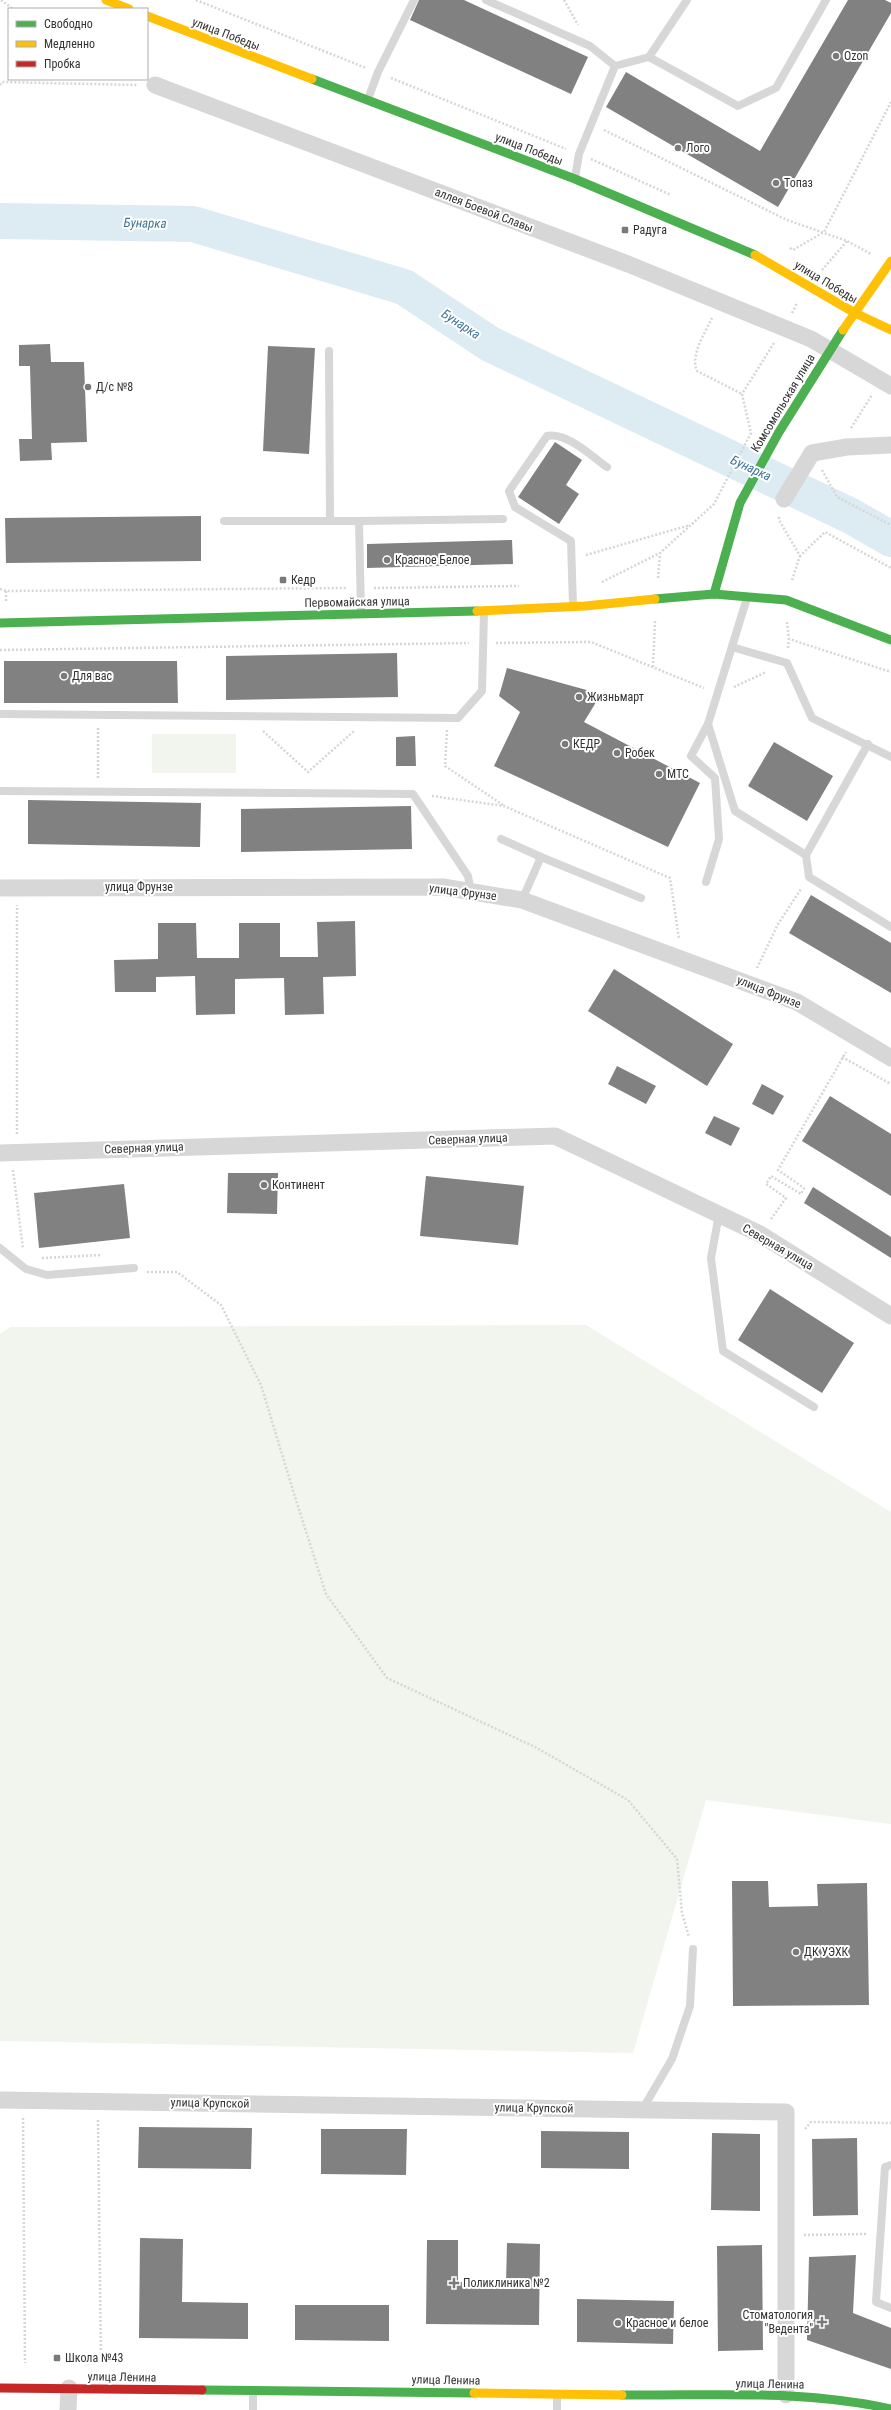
<svg xmlns="http://www.w3.org/2000/svg" width="891" height="2410" font-family="'Roboto Condensed',sans-serif">
	<style>
		.green { fill: #f1f5ed }
		.lines { fill: none; stroke-linecap: round; stroke-linejoin: round }
		.river { stroke: #ddebf3; stroke-width: 36 }
		.building { fill: #818181 }
		.path { stroke: #d6d6d6; stroke-width: 2.5; stroke-dasharray: 2 2; stroke-linecap: butt }
		.lane { stroke: #d7d7d7; stroke-width: 8 }
		.street { stroke: #d7d7d7; stroke-width: 17 }
		.fast { stroke: #4caf50; stroke-width: 9 }
		.slow { stroke: #ffc107; stroke-width: 9 }
		.jam { stroke: #c62828; stroke-width: 9 }
		.poi-dot { fill: #7a7a7a; stroke: #fff; stroke-width: 1.5 }
		.labels { text-anchor: middle; dominant-baseline: central; stroke-width: 4; stroke-linejoin: round; paint-order: stroke }
		.street-label { font-size: 12px; fill: #333; stroke: #fff }
		.poi-label { font-size: 12px; fill: #333; stroke: #fff; text-anchor: start }
		.water-label { font-size: 13px; font-style: italic; fill: #3f7597; stroke: #fff }
	</style>
	<rect width="100%" height="100%" fill="#fff"/>
	<g class="green">
		<rect x="152" y="734" width="84" height="39"/>
		<path d="M 586,1325 L 891,1512 L 891,1824 L 706,1800 L 633,2053 L 0,2041 L 0,1334 L 10,1327 Z"/>
	</g>
	<g class="lines">
		<path class="river" d="M 0,221 L 193,224 L 404,287 L 490,344 L 851,516 L 891,539"/>
	</g>
	<g class="building">
		<path d="M 419,0 L 464,0 L 588,57 L 571,94 L 410,20 Z"/>
		<path d="M 848,0 L 885,0 L 891,3 L 891,13 L 778,207 L 606,107 L 626,72 L 760,151 Z"/>
		<path d="M 50,344 L 51,362 L 84,362 L 87,442 L 51,443 L 52,460 L 20,461 L 19,439 L 32,439 L 30,366 L 19,366 L 19,345 Z"/>
		<path d="M 268,346 L 315,348 L 309,454 L 263,451 Z"/>
		<path d="M 555,442 L 582,460 L 566,485 L 579,494 L 559,524 L 518,497 Z"/>
		<path d="M 201,516 L 201,561 L 6,563 L 5,518 Z"/>
		<path d="M 512,540 L 513,564 L 367,568 L 367,544 Z"/>
		<path d="M 397,653 L 398,697 L 226,700 L 226,656 Z"/>
		<path d="M 4,661 L 177,661 L 178,703 L 4,703 Z"/>
		<path d="M 507,668 L 601,694 L 584,722 L 700,783 L 668,847 L 494,766 L 520,712 L 499,696 Z"/>
		<path d="M 415,736 L 416,766 L 396,766 L 396,737 Z"/>
		<path d="M 774,742 L 833,776 L 807,821 L 748,786 Z"/>
		<path d="M 28,800 L 201,803 L 200,847 L 28,844 Z"/>
		<path d="M 411,806 L 412,849 L 241,852 L 241,809 Z"/>
		<path d="M 811,895 L 891,943 L 891,993 L 789,933 Z"/>
		<path d="M 355,921 L 356,976 L 323,977 L 324,1014 L 285,1015 L 284,978 L 235,979 L 235,1014 L 196,1015 L 195,976 L 156,977 L 156,992 L 115,992 L 114,960 L 158,959 L 158,923 L 196,923 L 197,958 L 239,958 L 239,923 L 280,923 L 280,957 L 318,957 L 317,922 Z"/>
		<path d="M 614,969 L 733,1044 L 707,1086 L 588,1011 Z"/>
		<path d="M 617,1066 L 656,1086 L 646,1104 L 608,1084 Z"/>
		<path d="M 762,1084 L 784,1096 L 773,1115 L 752,1104 Z"/>
		<path d="M 830,1096 L 891,1134 L 891,1196 L 802,1141 Z"/>
		<path d="M 714,1116 L 740,1128 L 731,1146 L 705,1133 Z"/>
		<path d="M 228,1173 L 278,1173 L 277,1214 L 227,1213 Z"/>
		<path d="M 426,1176 L 524,1186 L 518,1245 L 420,1236 Z"/>
		<path d="M 124,1184 L 130,1238 L 39,1248 L 34,1193 Z"/>
		<path d="M 813,1187 L 891,1237 L 891,1258 L 804,1203 Z"/>
		<path d="M 770,1289 L 854,1343 L 822,1393 L 738,1340 Z"/>
		<path d="M 732,1881 L 768,1881 L 769,1907 L 818,1906 L 817,1884 L 867,1883 L 869,2005 L 733,2006 Z"/>
		<path d="M 139,2127 L 252,2128 L 251,2169 L 138,2168 Z"/>
		<path d="M 321,2129 L 407,2129 L 406,2175 L 321,2174 Z"/>
		<path d="M 541,2131 L 629,2132 L 629,2169 L 541,2168 Z"/>
		<path d="M 712,2133 L 760,2134 L 760,2211 L 711,2210 Z"/>
		<path d="M 857,2138 L 858,2215 L 813,2216 L 812,2139 Z"/>
		<path d="M 140,2238 L 183,2239 L 182,2302 L 248,2303 L 248,2339 L 139,2338 Z"/>
		<path d="M 427,2240 L 458,2240 L 458,2282 L 506,2283 L 507,2243 L 540,2244 L 539,2325 L 426,2324 Z"/>
		<path d="M 762,2245 L 763,2350 L 718,2351 L 717,2246 Z"/>
		<path d="M 856,2255 L 853,2313 L 891,2328 L 891,2369 L 807,2340 L 809,2257 Z"/>
		<path d="M 577,2299 L 674,2301 L 673,2344 L 577,2342 Z"/>
		<path d="M 295,2305 L 389,2305 L 389,2341 L 295,2340 Z"/>
	</g>
	<g class="lines">
		<g class="path">
			<path d="M 1,0 L 13,9"/>
			<path d="M 196,0 L 366,68"/>
			<path d="M 564,0 L 578,25"/>
			<path d="M 391,78 L 566,149"/>
			<path d="M 0,85 L 2,82 L 137,85"/>
			<path d="M 604,130 L 787,220 L 847,241 L 871,254"/>
			<path d="M 591,159 L 671,195"/>
			<path d="M 790,248 L 793,250 L 824,232 L 891,102"/>
			<path d="M 822,270 L 847,241"/>
			<path d="M 792,313 L 797,303"/>
			<path d="M 712,318 C 705,333 690,355 697,371 L 742,394"/>
			<path d="M 851,428 L 872,395"/>
			<path d="M 822,470 L 837,497 L 891,525"/>
			<path d="M 779,517 L 779,520 L 800,556 L 825,532 L 891,568"/>
			<path d="M 586,555 L 690,525"/>
			<path d="M 658,578 L 660,553"/>
			<path d="M 792,580 L 800,556"/>
			<path d="M 602,582 L 660,553 L 714,504 L 751,433 L 742,394 L 774,343"/>
			<path d="M 374,588 L 519,586"/>
			<path d="M 0,589 L 6,591 L 347,588"/>
			<path d="M 6,591 L 6,603"/>
			<path d="M 787,622 L 789,639"/>
			<path d="M 496,643 L 591,642 L 704,688"/>
			<path d="M 788,648 L 789,639 L 891,672"/>
			<path d="M 0,650 L 469,643"/>
			<path d="M 653,667 L 655,621"/>
			<path d="M 734,687 L 766,672"/>
			<path d="M 447,730 L 445,766 L 503,805"/>
			<path d="M 263,731 L 308,772 L 354,731"/>
			<path d="M 98,778 L 98,727"/>
			<path d="M 432,796 L 504,806 L 670,878 L 679,939"/>
			<path d="M 757,968 L 778,924 L 801,889"/>
			<path d="M 842,1057 L 891,1084"/>
			<path d="M 17,1134 L 17,905"/>
			<path d="M 13,1170 L 23,1249"/>
			<path d="M 771,1219 L 786,1198 L 766,1184 L 771,1176 L 801,1194 L 804,1188 L 778,1170 L 846,1052"/>
			<path d="M 42,1258 L 101,1255"/>
			<path d="M 147,1272 L 177,1272 L 221,1305 L 261,1385 L 295,1497 L 326,1594 L 387,1678 L 535,1747 L 628,1800 L 677,1859 L 682,1913 L 689,1937"/>
			<path d="M 23,2118 L 25,2363"/>
			<path d="M 98,2120 L 101,2364"/>
			<path d="M 805,2129 L 811,2122 L 891,2123"/>
			<path d="M 804,2235 L 867,2234"/>
		</g>
		<g class="lane">
			<path d="M 486,0 L 590,46 L 615,66 L 579,154 L 575,178"/>
			<path d="M 649,57 L 738,106 L 776,88 L 826,0"/>
			<path d="M 615,66 L 649,57 L 687,0"/>
			<path d="M 368,99 L 378,72 L 414,0"/>
			<path d="M 329,351 L 330,521"/>
			<path d="M 224,521 L 359,521"/>
			<path d="M 573,606 L 571,541 L 515,507 L 509,491 L 547,436 C 567,432 591,456 607,467"/>
			<path d="M 361,613 L 359,521 L 503,519"/>
			<path d="M 732,647 L 787,663 L 812,718 L 891,757"/>
			<path d="M 0,714 L 458,718 L 482,691 L 484,612"/>
			<path d="M 708,724 L 735,811 L 806,855"/>
			<path d="M 868,744 L 806,855 L 809,877 L 891,927"/>
			<path d="M 0,791 L 413,794 L 468,876 L 471,892"/>
			<path d="M 501,839 L 541,857"/>
			<path d="M 706,882 L 719,839 L 715,778 L 691,756 L 708,724 L 747,598"/>
			<path d="M 522,900 L 541,857 L 641,898"/>
			<path d="M 719,1214 L 711,1258 L 723,1351 L 814,1407"/>
			<path d="M 0,1248 L 26,1269 L 47,1275 L 134,1268"/>
			<path d="M 642,2110 L 672,2059 L 690,2006 L 693,1949"/>
			<path d="M 891,2165 L 885,2167 L 876,2302 L 891,2308"/>
			<path d="M 253,2410 L 253,2391"/>
			<path d="M 557,2410 L 557,2394"/>
		</g>
		<g class="street">
			<path d="M 155,85 L 628,264 L 811,339 L 891,386"/>
			<path d="M 784,499 L 812,453 L 847,447 L 891,445"/>
			<path d="M 0,888 L 443,887 L 522,900 L 797,1002 L 891,1058"/>
			<path d="M 0,1153 L 555,1136 L 760,1234 L 891,1316"/>
			<path d="M 0,2100 L 786,2112 L 786,2395"/>
			<path d="M 68,2410 L 69,2388"/>
		</g>
		<g class="fast">
			<path d="M 312,79 L 575,179 L 755,255"/>
			<path d="M 714,594 L 740,503 L 779,432 L 843,330"/>
			<path d="M 655,599 L 714,594 L 786,600 L 891,640"/>
			<path d="M 0,623 L 477,611"/>
			<path d="M 202,2390 L 474,2393"/>
			<path d="M 622,2395 C 712,2396 803,2389 891,2409"/>
		</g>
		<g class="slow">
			<path d="M 106,0 L 129,9"/>
			<path d="M 147,16 L 312,79"/>
			<path d="M 755,255 L 855,313 L 891,330"/>
			<path d="M 843,330 L 891,261"/>
			<path d="M 477,611 L 585,606 L 655,599"/>
			<path d="M 474,2393 L 622,2395"/>
		</g>
		<path class="jam" d="M 0,2388 L 202,2390"/>
	</g>
	<g class="poi-dot">
		<circle cx="836" cy="56" r="4"/>
		<circle cx="678" cy="148" r="4"/>
		<circle cx="776" cy="183" r="4"/>
		<rect x="621" y="226" width="8" height="8" rx="2"/>
		<circle cx="88" cy="387" r="4"/>
		<circle cx="387" cy="560" r="4"/>
		<rect x="279" y="576" width="8" height="8" rx="2"/>
		<circle cx="64" cy="676" r="4"/>
		<circle cx="579" cy="697" r="4"/>
		<circle cx="565" cy="744" r="4"/>
		<circle cx="617" cy="753" r="4"/>
		<circle cx="659" cy="774" r="4"/>
		<circle cx="264" cy="1185" r="4"/>
		<circle cx="796" cy="1952" r="4"/>
		<path d="M452 2277h4v4h4v4h-4v4h-4v-4h-4v-4h4z"/>
		<path d="M820 2316h4v4h4v4h-4v4h-4v-4h-4v-4h4z"/>
		<circle cx="618" cy="2323" r="4"/>
		<rect x="53" y="2354" width="8" height="8" rx="2"/>
	</g>
	<g class="labels">
		<g class="street-label">
			<text transform="translate(226 34) rotate(21)">улица Победы</text>
			<text transform="translate(529 149) rotate(21)">улица Победы</text>
			<text transform="translate(484 210) rotate(21)">аллея Боевой Славы</text>
			<text transform="translate(826 282) rotate(31)">улица Победы</text>
			<text transform="translate(783 403) rotate(-59)">Комсомольская улица</text>
			<text transform="translate(357 602) rotate(-1)">Первомайская улица</text>
			<text x="139" y="887">улица Фрунзе</text>
			<text transform="translate(463 892) rotate(7)">улица Фрунзе</text>
			<text transform="translate(769 992) rotate(22)">улица Фрунзе</text>
			<text transform="translate(468 1139) rotate(-2)">Северная улица</text>
			<text transform="translate(144 1148) rotate(-2)">Северная улица</text>
			<text transform="translate(778 1247) rotate(30)">Северная улица</text>
			<text transform="translate(210 2103) rotate(1)">улица Крупской</text>
			<text transform="translate(534 2108) rotate(1)">улица Крупской</text>
			<text transform="translate(122 2377) rotate(1)">улица Ленина</text>
			<text transform="translate(446 2380) rotate(1)">улица Ленина</text>
			<text transform="translate(770 2384) rotate(1)">улица Ленина</text>
		</g>
		<g class="poi-label">
			<text x="844" y="56">Ozon</text>
			<text x="686" y="148">Лого</text>
			<text x="784" y="183">Топаз</text>
			<text x="633" y="230">Радуга</text>
			<text x="96" y="387">Д/с №8</text>
			<text x="395" y="560">Красное Белое</text>
			<text x="291" y="580">Кедр</text>
			<text x="72" y="676">Для вас</text>
			<text x="587" y="697">Жизньмарт</text>
			<text x="573" y="744">КЕДР</text>
			<text x="625" y="753">Робек</text>
			<text x="667" y="774">МТС</text>
			<text x="272" y="1185">Континент</text>
			<text x="804" y="1952">ДК УЭХК</text>
			<text x="463" y="2283">Поликлиника №2</text>
			<text x="813" y="2315" text-anchor="end">Стоматология<tspan x="813" dy="14">"Ведента"</tspan></text>
			<text x="626" y="2323">Красное и белое</text>
			<text x="65" y="2358">Школа №43</text>
		</g>
		<g class="water-label">
			<text transform="translate(145 223) rotate(1)">Бунарка</text>
			<text transform="translate(461 324) rotate(33)">Бунарка</text>
			<text transform="translate(751 468) rotate(25)">Бунарка</text>
		</g>
	</g>
	<rect x="8" y="8" width="140" height="72" fill="#ffffff" stroke="#adadad"/>
	<rect x="16" y="21" width="20" height="6" fill="#4caf50" stroke="#adadad"/>
	<text x="44" y="28" font-size="12" fill="#333333">Свободно</text>
	<rect x="16" y="41" width="20" height="6" fill="#ffc107" stroke="#adadad"/>
	<text x="44" y="48" font-size="12" fill="#333333">Медленно</text>
	<rect x="16" y="61" width="20" height="6" fill="#c62828" stroke="#adadad"/>
	<text x="44" y="68" font-size="12" fill="#333333">Пробка</text>
</svg>
